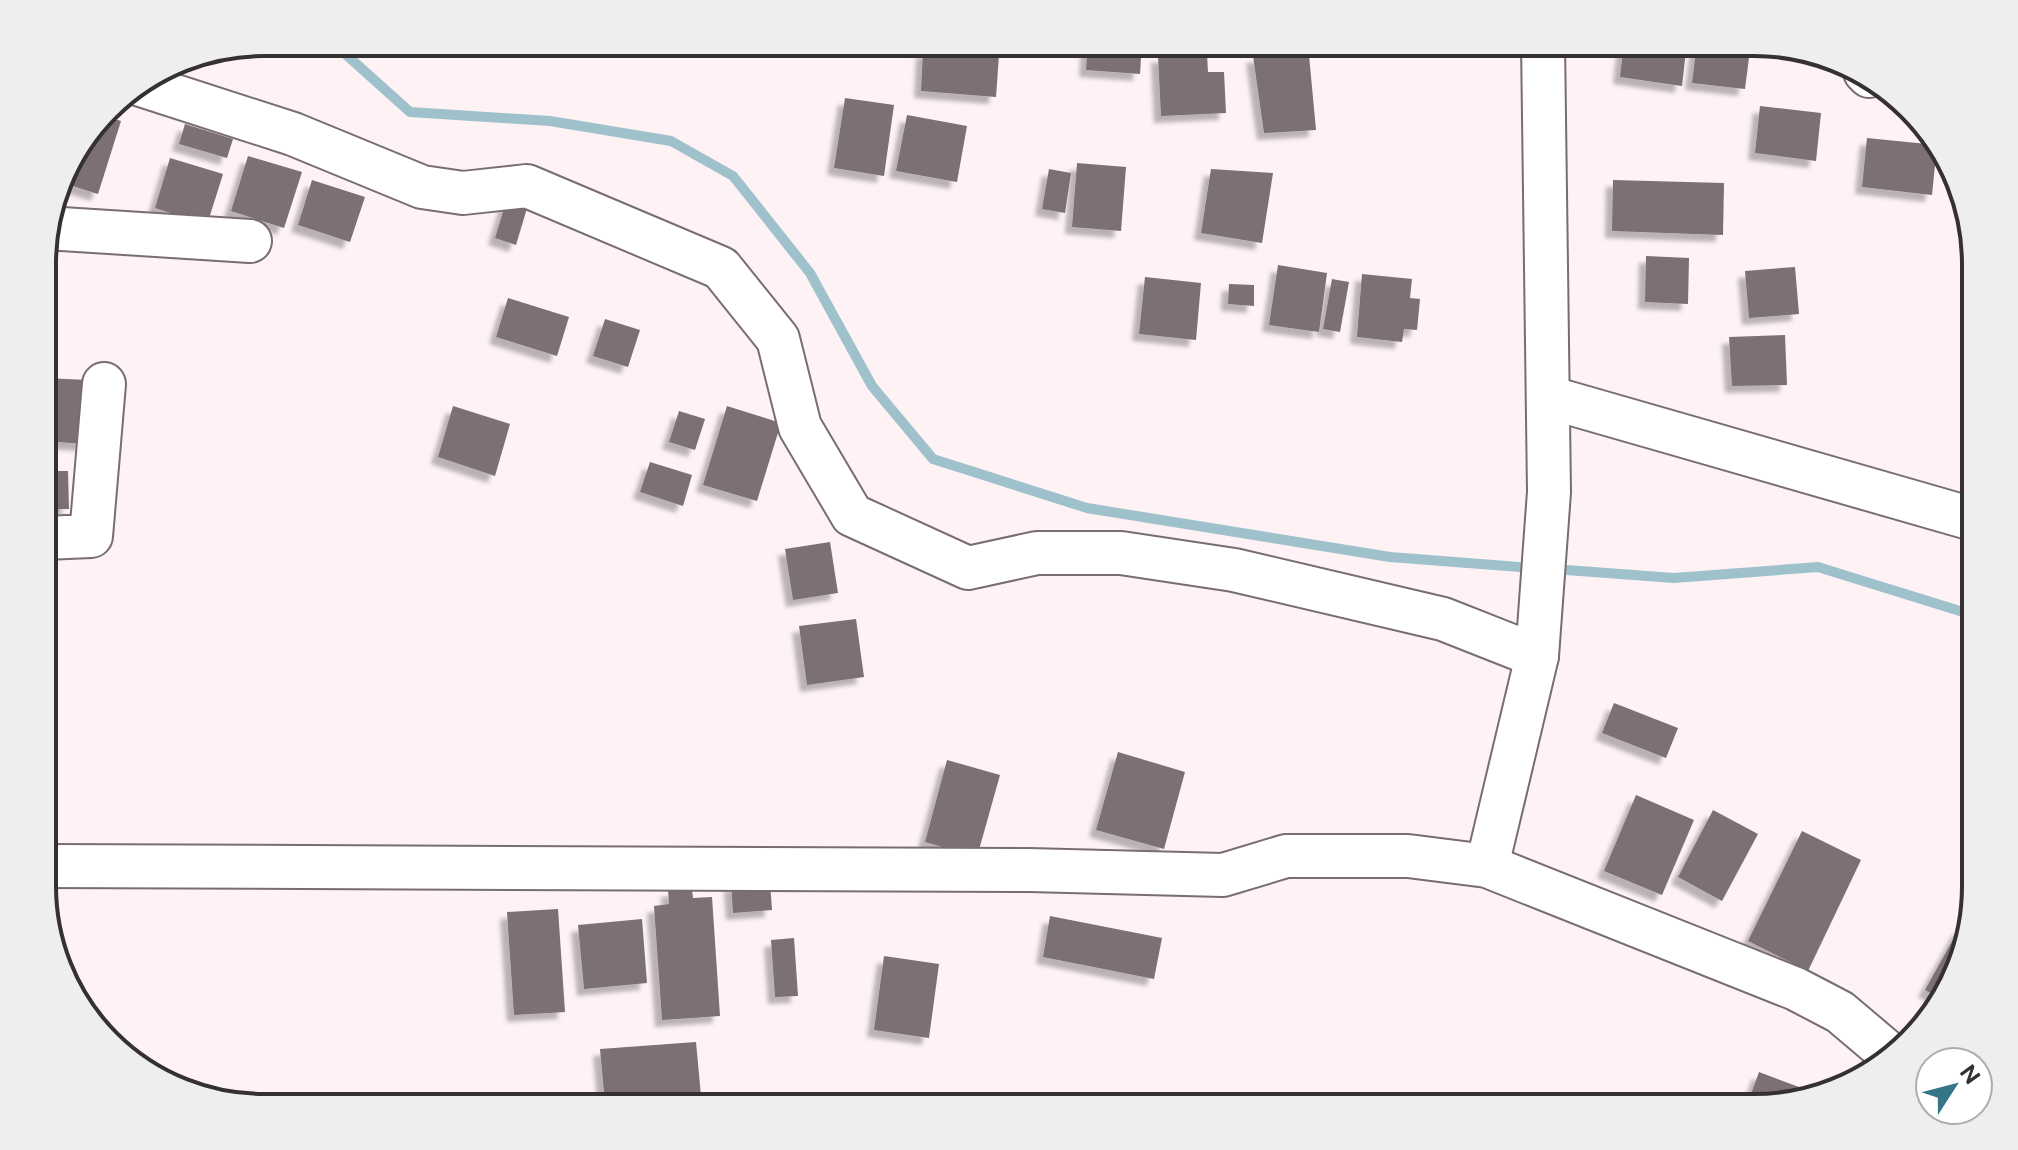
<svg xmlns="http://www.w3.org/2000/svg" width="2018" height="1150" font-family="'Public Sans',sans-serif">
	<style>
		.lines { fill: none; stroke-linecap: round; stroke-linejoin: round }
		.stream { stroke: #9ec1cc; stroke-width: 10 }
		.building { fill: #7b7073; filter: url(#shadow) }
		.minor-casing { stroke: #786d70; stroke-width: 46 }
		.minor { stroke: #fff; stroke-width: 42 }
		.rim { fill: none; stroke: #353031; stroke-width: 4 }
	</style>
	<defs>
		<filter id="shadow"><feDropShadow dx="-7" dy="7" stdDeviation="2" flood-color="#0004"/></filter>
	</defs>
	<rect width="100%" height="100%" fill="#fef2f4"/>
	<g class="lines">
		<g class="stream">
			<path d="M 332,42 L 410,112 L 550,121 L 671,141 L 733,176 L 810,273 L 872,386 L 933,459 L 1087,508 L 1390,557 L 1533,568"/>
			<path d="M 1553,569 L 1674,578 L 1818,567 L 1976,616"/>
		</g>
	</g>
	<g class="building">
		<path d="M 1088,42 L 1142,42 L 1140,74 L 1086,70 Z"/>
		<path d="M 1624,42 L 1687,42 L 1682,86 L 1620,77 Z"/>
		<path d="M 1697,42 L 1751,42 L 1745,89 L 1692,83 Z"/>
		<path d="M 923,50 L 999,55 L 996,97 L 921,91 Z"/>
		<path d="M 1207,54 L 1208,72 L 1224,72 L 1226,113 L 1161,116 L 1158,56 Z"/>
		<path d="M 1309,55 L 1316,130 L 1264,133 L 1253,56 Z"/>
		<path d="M 845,98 L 894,105 L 884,176 L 834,168 Z"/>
		<path d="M 1760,106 L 1821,113 L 1816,161 L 1755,153 Z"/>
		<path d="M 103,115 L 121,121 L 98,194 L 60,182 L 65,165 Z"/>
		<path d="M 907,115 L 967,126 L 957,182 L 896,171 Z"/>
		<path d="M 185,124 L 233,139 L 227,158 L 179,144 Z"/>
		<path d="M 1867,138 L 1937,145 L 1932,195 L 1862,187 Z"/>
		<path d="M 248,156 L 302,172 L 284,228 L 231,211 Z"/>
		<path d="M 170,158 L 223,174 L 207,225 L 155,208 Z"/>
		<path d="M 1077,163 L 1126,167 L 1121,231 L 1072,227 Z"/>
		<path d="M 1049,169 L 1071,173 L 1065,213 L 1042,209 Z"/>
		<path d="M 1211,169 L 1273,173 L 1262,243 L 1201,233 Z"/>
		<path d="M 312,180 L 365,197 L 350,242 L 298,225 Z"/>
		<path d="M 1613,180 L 1724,183 L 1723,235 L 1612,231 Z"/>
		<path d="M 507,199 L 528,205 L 516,245 L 495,238 Z"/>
		<path d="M 1646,256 L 1689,258 L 1688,304 L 1645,302 Z"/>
		<path d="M 1278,265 L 1327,273 L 1319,332 L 1269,325 Z"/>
		<path d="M 1795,267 L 1799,314 L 1749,318 L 1745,271 Z"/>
		<path d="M 1362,274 L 1412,279 L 1410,298 L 1420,299 L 1417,330 L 1404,329 L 1402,342 L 1357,337 Z"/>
		<path d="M 1145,277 L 1201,283 L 1196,340 L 1139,334 Z"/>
		<path d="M 1332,279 L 1349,282 L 1340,332 L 1323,329 Z"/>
		<path d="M 1229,284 L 1254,285 L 1254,306 L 1228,304 Z"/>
		<path d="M 508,298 L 569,317 L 557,356 L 496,337 Z"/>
		<path d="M 605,319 L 640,330 L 628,367 L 593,356 Z"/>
		<path d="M 1785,335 L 1787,385 L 1732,386 L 1729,337 Z"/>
		<path d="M 44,378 L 88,380 L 85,444 L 44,441 Z"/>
		<path d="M 453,406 L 510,424 L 495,476 L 438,457 Z"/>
		<path d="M 727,406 L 781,423 L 757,501 L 703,485 Z"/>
		<path d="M 679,411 L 705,419 L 695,450 L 669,442 Z"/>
		<path d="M 650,462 L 692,475 L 683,506 L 640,492 Z"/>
		<path d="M 44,471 L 68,471 L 69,509 L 44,509 Z"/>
		<path d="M 830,542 L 838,593 L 793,600 L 785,549 Z"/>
		<path d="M 856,619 L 864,677 L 807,685 L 799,626 Z"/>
		<path d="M 1614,703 L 1678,728 L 1666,758 L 1602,733 Z"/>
		<path d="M 1118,752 L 1185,772 L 1164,849 L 1096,830 Z"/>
		<path d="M 947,760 L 1000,775 L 977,857 L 925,842 Z"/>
		<path d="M 1636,795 L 1694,820 L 1662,895 L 1604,871 Z"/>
		<path d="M 1713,810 L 1758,834 L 1722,901 L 1678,877 Z"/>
		<path d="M 1802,831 L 1861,860 L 1808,971 L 1748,941 Z"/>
		<path d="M 770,881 L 772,910 L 733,913 L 731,884 Z"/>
		<path d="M 692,889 L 693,898 L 712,897 L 720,1016 L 662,1020 L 654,906 L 669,904 L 668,890 Z"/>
		<path d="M 558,909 L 565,1012 L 514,1015 L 507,912 Z"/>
		<path d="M 1050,916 L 1162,938 L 1154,979 L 1043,957 Z"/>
		<path d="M 642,919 L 647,983 L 584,989 L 578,925 Z"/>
		<path d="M 1960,927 L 1967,930 L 1943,1000 L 1925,990 Z"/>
		<path d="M 794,938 L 798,996 L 775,997 L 771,940 Z"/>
		<path d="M 884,956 L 939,964 L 929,1038 L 874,1030 Z"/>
		<path d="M 696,1042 L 701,1096 L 605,1103 L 600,1049 Z"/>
		<path d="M 1759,1072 L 1799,1087 L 1795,1099 L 1768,1108 L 1746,1108 Z"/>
	</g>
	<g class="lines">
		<g class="minor-casing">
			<g id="minor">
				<path d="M 1865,72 L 1869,76"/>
				<path d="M 138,84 L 293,134 L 422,187 L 463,193 L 527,186 L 721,268 L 778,339 L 800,427 L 852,515 L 968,568 L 1037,553 L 1121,553 L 1234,570 L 1443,619 L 1537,656"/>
				<path d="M 46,228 L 250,241"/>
				<path d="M 1548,397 L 1976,520"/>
				<path d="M 44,538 L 91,536 L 104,384"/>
				<path d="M 44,866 L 1029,870 L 1223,875 L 1286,856 L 1408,856 L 1487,866 L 1796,989 L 1840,1012 L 1892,1056"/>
				<path d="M 1487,866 L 1537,656 L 1549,492 L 1543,42"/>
			</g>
		</g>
		<use href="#minor" class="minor"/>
	</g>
	<path d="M0 0H2018V1150H0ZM264 56H1754A208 208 0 0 1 1962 264V886A208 208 0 0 1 1754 1094H264A208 208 0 0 1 56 886V264A208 208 0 0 1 264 56Z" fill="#efeeef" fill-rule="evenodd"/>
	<path class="rim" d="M264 56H1754A208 208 0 0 1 1962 264V886A208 208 0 0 1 1754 1094H264A208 208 0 0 1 56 886V264A208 208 0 0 1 264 56Z"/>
	<g transform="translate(1954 1086) rotate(54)"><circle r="38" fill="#ffffff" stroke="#aeacad" stroke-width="2"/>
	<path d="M0-6L14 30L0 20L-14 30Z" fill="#347688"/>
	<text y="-12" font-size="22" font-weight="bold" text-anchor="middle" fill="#353031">N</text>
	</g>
</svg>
